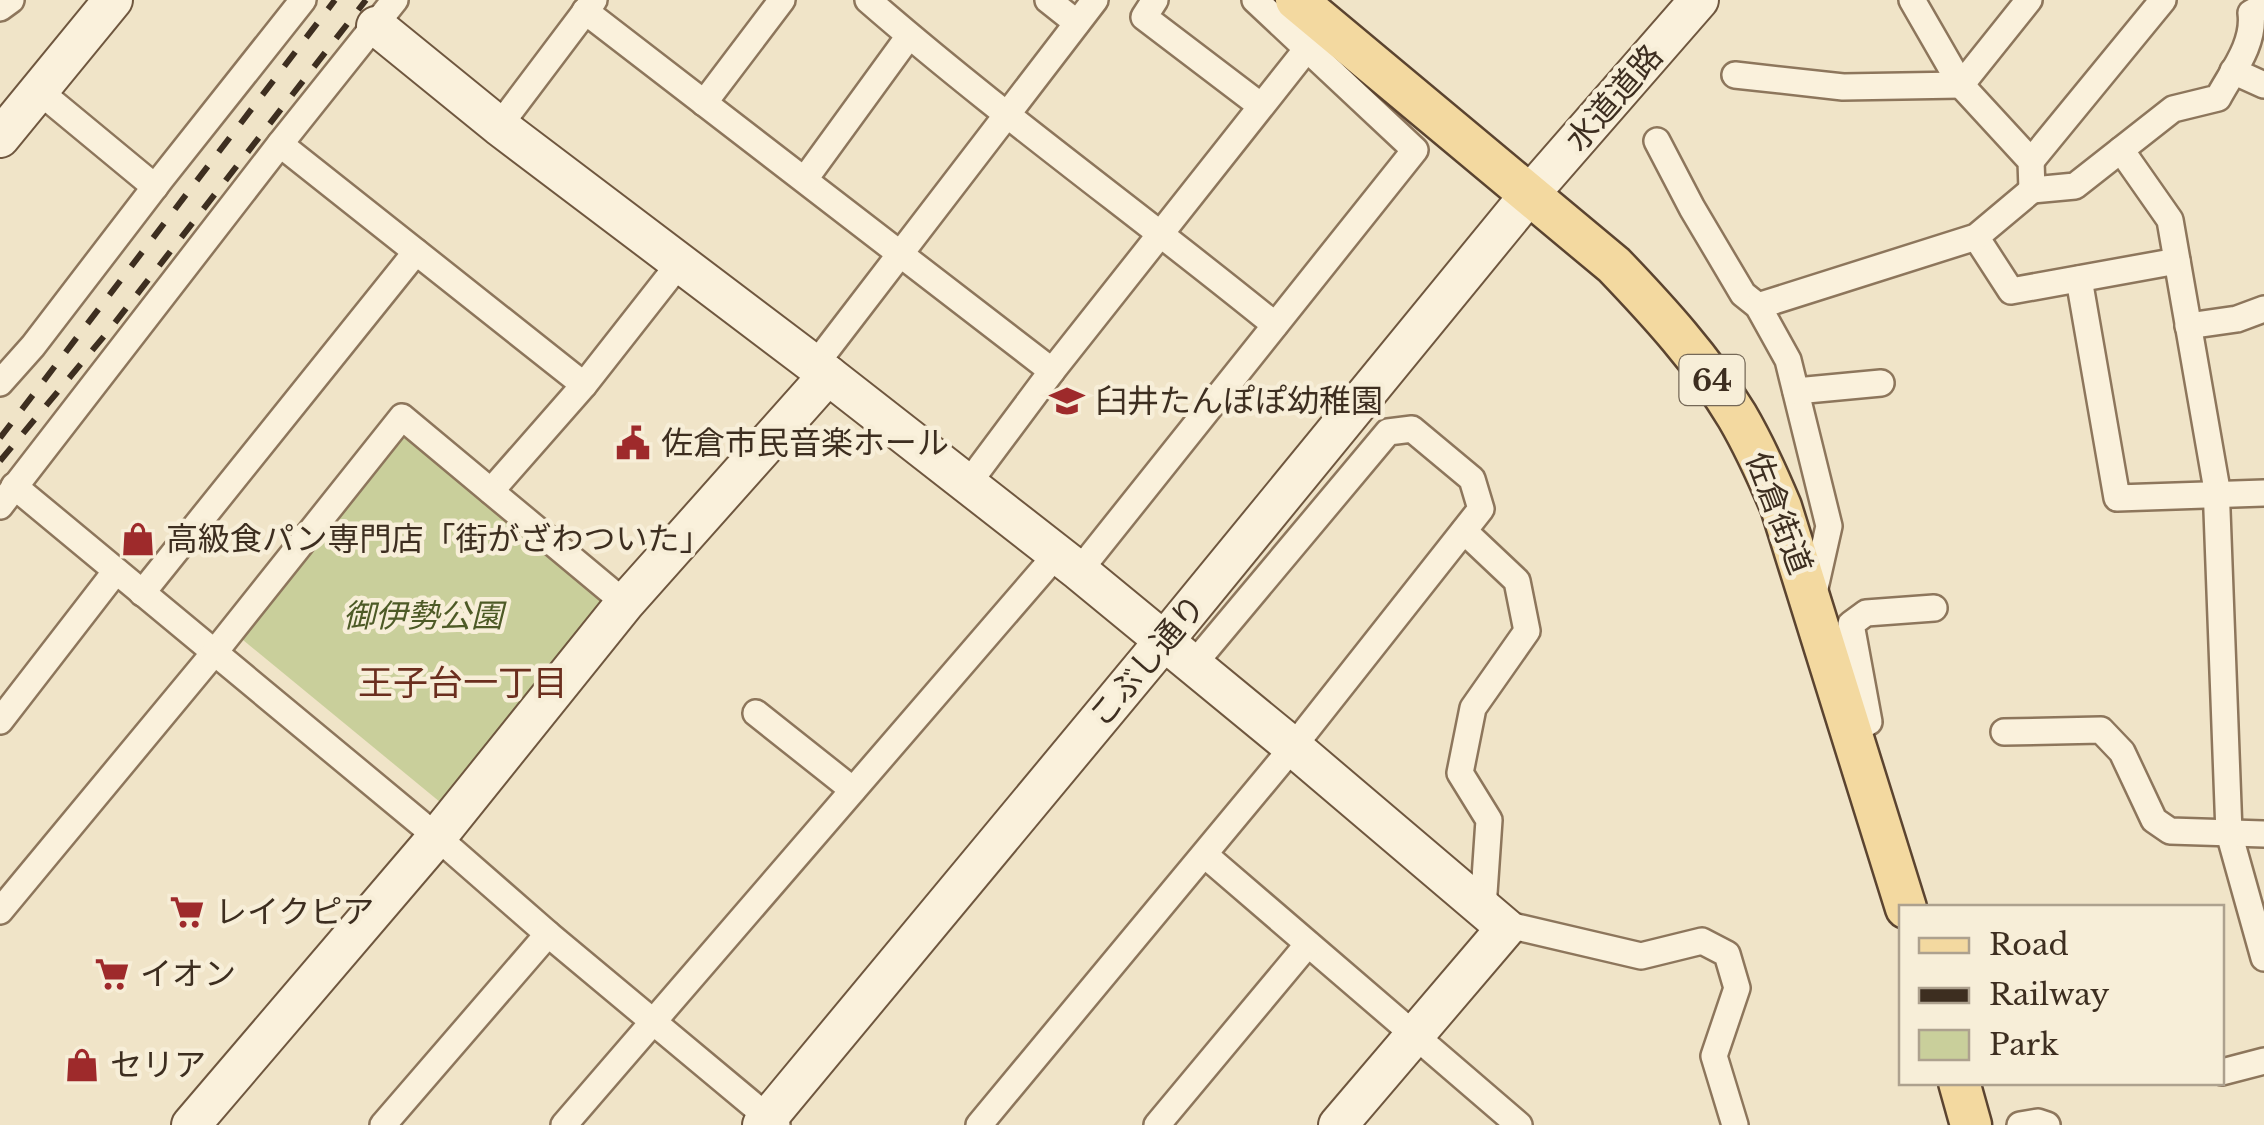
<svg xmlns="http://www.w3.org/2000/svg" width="2264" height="1125" font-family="'Libre Baskerville','Noto Sans JP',serif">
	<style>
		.green { fill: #c9cf9b }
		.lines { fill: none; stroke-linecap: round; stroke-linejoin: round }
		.street-casing { stroke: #8d765c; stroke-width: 30 }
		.secondary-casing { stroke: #6f573f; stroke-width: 42 }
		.primary-casing { stroke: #5b4430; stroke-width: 45 }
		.street { stroke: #faf1dc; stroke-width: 25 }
		.secondary { stroke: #faf1dc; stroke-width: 38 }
		.primary { stroke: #f3d9a0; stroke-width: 40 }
		.rail { stroke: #3d2e20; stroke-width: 6; stroke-dasharray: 18 18; stroke-linecap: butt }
		.labels { text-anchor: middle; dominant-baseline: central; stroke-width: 9; stroke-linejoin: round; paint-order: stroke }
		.shield { fill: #f7eed8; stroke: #756857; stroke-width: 2.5 }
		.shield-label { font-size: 30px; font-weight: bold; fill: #3d2e20 }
		.street-label { font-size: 32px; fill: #3d2e20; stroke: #f7eed8 }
		.poi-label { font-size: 32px; fill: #3d2e20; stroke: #f7eed8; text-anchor: start }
		.park-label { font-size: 32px; font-style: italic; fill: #4d5a26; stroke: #f7eed8 }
		.neighbourhood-label { font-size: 35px; fill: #6b2e1e; stroke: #f7eed8 }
	</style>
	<rect width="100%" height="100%" fill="#f0e4c8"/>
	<path class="green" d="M 412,438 L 608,598 L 440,802 L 237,635 L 395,439 Z"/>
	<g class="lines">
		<g class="street-casing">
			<g id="street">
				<path d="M 868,0 C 999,114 1140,215 1275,325"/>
				<path d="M 1048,0 L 1077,23"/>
				<path d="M 1155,0 L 1144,17 L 1261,106"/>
				<path d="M 1912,0 L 1961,85 L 2031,161 L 2032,190 L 2075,186 L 2173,109 L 2218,98 C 2232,72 2255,44 2251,13 L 2264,6"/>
				<path d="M 0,8 L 11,0"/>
				<path d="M 585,11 L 1052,371"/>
				<path d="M 2233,71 L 2264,85"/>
				<path d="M 1735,75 L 1843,87 L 1961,85 L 2029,0"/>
				<path d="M 39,91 L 155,187"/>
				<path d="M 704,103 L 782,0"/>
				<path d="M 499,126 L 594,0"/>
				<path d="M 1657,141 L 1692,208 L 1743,294 L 1758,306 L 1788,360 L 1829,526 L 1813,597"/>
				<path d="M 280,144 L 584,385"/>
				<path d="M 2121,150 L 2170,220 L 2216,484 L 2229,833 L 2264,958"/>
				<path d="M 2031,161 L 2163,0"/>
				<path d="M 805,179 L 909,36"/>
				<path d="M 1976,237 L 2011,291 L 2177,261"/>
				<path d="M 2079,279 L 2117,498 L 2264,493"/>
				<path d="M 1758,306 L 1976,237 L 2032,190"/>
				<path d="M 2188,326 L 2237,319 L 2264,309"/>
				<path d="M 815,365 L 1095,0"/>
				<path d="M 0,383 L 33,346 L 161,179 L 303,0"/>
				<path d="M 1796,391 L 1881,383"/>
				<path d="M 967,485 L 1052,371 L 1306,50"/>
				<path d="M 14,486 L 437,837 L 548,934 L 777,1125"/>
				<path d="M 491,491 L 584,385 L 679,264"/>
				<path d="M 0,506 L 280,144 L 395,0"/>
				<path d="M 1464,531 L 1517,581 L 1527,631 L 1473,708 L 1460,773 L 1489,820 L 1483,908"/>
				<path d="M 1079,571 L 1415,150 L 1255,0"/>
				<path d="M 142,593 L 416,252"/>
				<path d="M 756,713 L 853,790"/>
				<path d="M 0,721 L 116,571"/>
				<path d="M 1849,730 L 1869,722 L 1851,624 L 1866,613 L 1934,608"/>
				<path d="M 2004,732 L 2101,730 L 2122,752 L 2154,820 L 2170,831 L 2264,834"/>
				<path d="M 1205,855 L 1519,1125"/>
				<path d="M 0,911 L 214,653 L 402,417 L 625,603"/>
				<path d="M 1500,923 L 1641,956 L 1702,941 L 1727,954 L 1737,988 L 1714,1056 L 1735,1125"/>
				<path d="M 2222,1072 L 2264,1061"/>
				<path d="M 383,1125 L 548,934"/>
				<path d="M 564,1125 L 1057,554"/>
				<path d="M 979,1125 L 1293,747 L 1481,509 L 1472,479 L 1412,429 L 1388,432 L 1193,665"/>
				<path d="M 1157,1125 L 1308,944"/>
				<path d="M 2020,1125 L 2038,1122 L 2047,1125"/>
			</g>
		</g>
		<g class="secondary-casing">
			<g id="secondary">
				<path d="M 376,26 L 499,126 L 828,375 L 1079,571 L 1293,747 L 1506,928 L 1338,1125"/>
				<path d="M 0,138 L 113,0"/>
				<path d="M 191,1125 L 437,837 L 625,603 L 828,375"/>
				<path d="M 762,1125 L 1164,641 L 1529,195 L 1699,0"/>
			</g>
		</g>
		<g class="primary-casing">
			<g id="primary">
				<path d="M 1296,0 L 1614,265 C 1658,311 1703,360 1737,416 C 1754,445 1768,476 1781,507 L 1906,908"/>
				<path d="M 1959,1082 L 1971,1125"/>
			</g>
		</g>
		<use href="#street" class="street"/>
		<use href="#secondary" class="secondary"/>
		<use href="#primary" class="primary"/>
		<g class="rail">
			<path d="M 0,438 L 335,0"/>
			<path d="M 0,461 L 110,329 L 366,0"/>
		</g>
	</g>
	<defs>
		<g id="school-bare" transform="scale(2.7)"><path d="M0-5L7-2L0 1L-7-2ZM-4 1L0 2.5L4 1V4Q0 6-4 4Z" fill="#9e2a2b" stroke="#f7eed8" stroke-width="2.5" paint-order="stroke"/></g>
		<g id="civic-bare" transform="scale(2.7)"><path d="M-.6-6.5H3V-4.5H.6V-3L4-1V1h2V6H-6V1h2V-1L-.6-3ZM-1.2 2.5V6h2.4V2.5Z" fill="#9e2a2b" stroke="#f7eed8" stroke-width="2.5" paint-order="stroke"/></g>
		<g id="shop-bare" transform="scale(2.7)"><path d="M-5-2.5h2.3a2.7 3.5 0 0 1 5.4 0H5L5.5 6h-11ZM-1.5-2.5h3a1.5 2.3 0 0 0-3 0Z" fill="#9e2a2b" stroke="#f7eed8" stroke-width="2.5" paint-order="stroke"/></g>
		<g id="supermarket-bare" transform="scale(2.7)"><path d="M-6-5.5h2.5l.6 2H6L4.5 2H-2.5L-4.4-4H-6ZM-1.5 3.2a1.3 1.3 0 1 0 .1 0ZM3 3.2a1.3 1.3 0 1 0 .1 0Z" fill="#9e2a2b" stroke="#f7eed8" stroke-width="2.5" paint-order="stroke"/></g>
	</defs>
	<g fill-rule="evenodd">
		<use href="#school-bare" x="1067" y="401"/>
		<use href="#civic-bare" x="633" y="443"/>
		<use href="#shop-bare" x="138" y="539"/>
		<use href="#supermarket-bare" x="187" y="912"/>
		<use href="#supermarket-bare" x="112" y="974"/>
		<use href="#shop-bare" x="82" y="1065"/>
	</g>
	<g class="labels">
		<rect class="shield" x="1679.5" y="355" width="65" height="50" rx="8"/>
		<g class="shield-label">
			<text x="1712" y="380">64</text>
		</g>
		<g class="street-label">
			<text transform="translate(1614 98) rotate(-49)">水道道路</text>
			<text transform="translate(1779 513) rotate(69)">佐倉街道</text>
			<text transform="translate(1147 661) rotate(-50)">こぶし通り</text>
		</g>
		<g class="poi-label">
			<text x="1095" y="401">臼井たんぽぽ幼稚園</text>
			<text x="661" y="443">佐倉市民音楽ホール</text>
			<text x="166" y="539">高級食パン専門店「街がざわついた」</text>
			<text x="215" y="912">レイクピア</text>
			<text x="140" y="974">イオン</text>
			<text x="110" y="1065">セリア</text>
		</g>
		<g class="park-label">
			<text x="423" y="616">御伊勢公園</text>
		</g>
		<g class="neighbourhood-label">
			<text x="463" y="682">王子台一丁目</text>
		</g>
	</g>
	<rect x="1899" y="905" width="325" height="180" fill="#f7eed8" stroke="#ada18e" stroke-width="2.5"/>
	<rect x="1919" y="938" width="50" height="15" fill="#f3d9a0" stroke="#ada18e" stroke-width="2.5"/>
	<text x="1989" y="955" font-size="30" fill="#3d2e20">Road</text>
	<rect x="1919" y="988" width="50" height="15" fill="#3d2e20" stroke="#ada18e" stroke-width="2.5"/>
	<text x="1989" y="1005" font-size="30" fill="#3d2e20">Railway</text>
	<rect x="1919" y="1030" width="50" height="30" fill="#c9cf9b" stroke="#ada18e" stroke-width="2.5"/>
	<text x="1989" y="1055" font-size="30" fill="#3d2e20">Park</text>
</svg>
